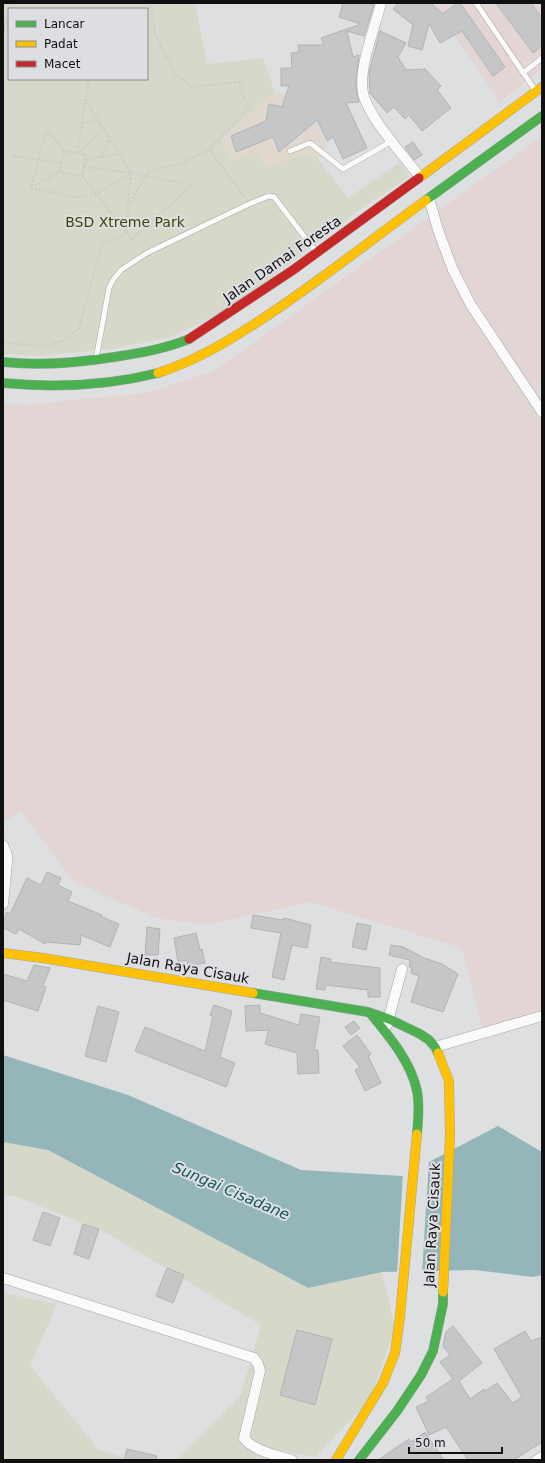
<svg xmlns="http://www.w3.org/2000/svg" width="545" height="1463" font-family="'DejaVu Sans',sans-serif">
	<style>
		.commercial { fill: #e3d5d4 }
		.education { fill: #e0d7cf }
		.green { fill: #d6d8c9; fill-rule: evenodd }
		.water { fill: #95b6b9 }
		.pier { fill: #dddfe1 }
		.building { fill: #c5c6c7; stroke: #b2b3b4 }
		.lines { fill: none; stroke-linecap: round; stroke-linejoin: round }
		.lane-casing { stroke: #a3a4a6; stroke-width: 6 }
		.street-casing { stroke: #a3a4a6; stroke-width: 11 }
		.fast-casing { stroke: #a3a4a6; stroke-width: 10 }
		.slow-casing { stroke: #a3a4a6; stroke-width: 10 }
		.jam-casing { stroke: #a3a4a6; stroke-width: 10 }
		.path { stroke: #cacbcc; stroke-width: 2; stroke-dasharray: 2 2; stroke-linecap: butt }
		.lane { stroke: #fafafa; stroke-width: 5 }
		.street { stroke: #fafafa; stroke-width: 10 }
		.fast { stroke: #4caf50; stroke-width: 9 }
		.slow { stroke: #ffc107; stroke-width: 9 }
		.jam { stroke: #c62828; stroke-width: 9 }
		.labels { text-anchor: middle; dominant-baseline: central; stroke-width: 4; stroke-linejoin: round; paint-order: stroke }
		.park-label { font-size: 14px; fill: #434403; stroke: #dcdee2 }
		.street-label { font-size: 14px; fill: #101012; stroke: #dcdee2 }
		.water-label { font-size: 15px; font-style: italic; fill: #12565a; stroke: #dcdee2 }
	</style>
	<rect width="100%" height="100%" fill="#dddfe1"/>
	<g class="commercial">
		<path d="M 443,3 L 542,3 L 542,69 L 500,102 L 436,8 Z"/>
		<path d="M 542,136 L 542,388 L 537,392 L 542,399 L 542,1012 L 482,1028 L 462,948 L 310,902 L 208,925 L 156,918 L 73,881 L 21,811 L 3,822 L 3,403 L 25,405 L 144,393 L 213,372 Z"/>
	</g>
	<path class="education" d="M 309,90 L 311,110 L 327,146 L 318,159 L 307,153 L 266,167 L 231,161 L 221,141 L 242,120 L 275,93 Z"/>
	<g class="green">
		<path d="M 3,3 L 195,3 L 207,64 L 263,58 L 275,93 L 242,120 L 221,140 L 231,161 L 257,152 L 266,167 L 307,153 L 318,159 L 348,198 L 401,162 L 409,177 L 358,211 L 234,306 L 172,337 L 111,349 L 39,356 L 3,354 ZM 9,9 L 147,9 L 147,79 L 9,79 Z"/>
		<path d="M 3,1142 L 48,1150 L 308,1288 L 382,1272 L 395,1327 L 370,1400 L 315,1457 L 267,1448 L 266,1460 L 175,1460 L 240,1396 L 261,1325 L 105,1232 L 20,1198 L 3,1194 Z"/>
		<path d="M 3,1293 L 57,1304 L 30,1366 L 99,1450 L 133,1460 L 3,1460 Z"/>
	</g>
	<path class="water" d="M 3,1055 L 128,1095 L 301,1170 L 402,1176 L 498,1126 L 542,1152 L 542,1275 L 532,1277 L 475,1270 L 382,1272 L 308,1288 L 48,1150 L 3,1142 Z"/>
	<path class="pier" d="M 429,1160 L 422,1273 L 397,1274 L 403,1173 Z"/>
	<g class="building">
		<path d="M 343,3 L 367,3 L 374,5 L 364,36 L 347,31 L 353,57 L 359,55 L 356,83 L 357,94 L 359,102 L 346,103 L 367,148 L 343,159 L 333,137 L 327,141 L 317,120 L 279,152 L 273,137 L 236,152 L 231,136 L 266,121 L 269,104 L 282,107 L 289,86 L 281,86 L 281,68 L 292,68 L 291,53 L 299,52 L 298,45 L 324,45 L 321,38 L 361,24 L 339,17 Z"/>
		<path d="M 398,3 L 431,3 L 443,14 L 457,3 L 460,3 L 505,67 L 493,76 L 462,31 L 440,43 L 429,24 L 422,50 L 408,46 L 413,25 L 393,9 Z"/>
		<path d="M 496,3 L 531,3 L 542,18 L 542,46 L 533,53 Z"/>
		<path d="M 380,31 L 406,43 L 398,57 L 406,70 L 425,69 L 441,86 L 437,90 L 451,108 L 422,131 L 409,115 L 405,119 L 394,107 L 387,113 L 370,93 L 369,73 Z"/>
		<path d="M 413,142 L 422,155 L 414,160 L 405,147 Z"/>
		<path d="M 47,872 L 61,878 L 58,885 L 72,892 L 68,901 L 102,915 L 102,917 L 119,924 L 110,947 L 81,935 L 80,945 L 46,942 L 45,944 L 19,929 L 16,934 L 3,928 L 3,923 L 7,912 L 10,914 L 27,878 L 41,885 Z"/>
		<path d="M 253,915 L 283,920 L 284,918 L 311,925 L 307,948 L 292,945 L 284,980 L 272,977 L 281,933 L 251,928 Z"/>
		<path d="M 357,923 L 371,926 L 366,950 L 352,947 Z"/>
		<path d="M 147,927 L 160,929 L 158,955 L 145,955 Z"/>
		<path d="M 196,933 L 200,950 L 202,949 L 205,963 L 188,966 L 187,960 L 178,962 L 174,938 Z"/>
		<path d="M 391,945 L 403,947 L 424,958 L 442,964 L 458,974 L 443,1012 L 411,1002 L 419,976 L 411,973 L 412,967 L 409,967 L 410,960 L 389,955 Z"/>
		<path d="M 321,957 L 331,959 L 330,962 L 380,968 L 380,997 L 368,997 L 368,990 L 326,985 L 325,990 L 316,989 Z"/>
		<path d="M 34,965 L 50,968 L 43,986 L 46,987 L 38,1011 L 3,1000 L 3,974 L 27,981 Z"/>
		<path d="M 214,1005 L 232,1011 L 220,1057 L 235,1063 L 226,1087 L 135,1051 L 145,1027 L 205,1051 L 213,1016 L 210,1015 Z"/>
		<path d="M 260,1005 L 260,1013 L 299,1025 L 301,1014 L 320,1017 L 314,1050 L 318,1050 L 319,1073 L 298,1074 L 297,1053 L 265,1044 L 269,1030 L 246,1031 L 245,1006 Z"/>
		<path d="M 98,1006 L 119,1012 L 106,1062 L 85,1056 Z"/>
		<path d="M 354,1021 L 360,1028 L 351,1035 L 345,1027 Z"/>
		<path d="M 357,1035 L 371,1054 L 368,1056 L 381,1083 L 365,1091 L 355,1070 L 360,1067 L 343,1046 Z"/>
		<path d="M 43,1212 L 60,1218 L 50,1246 L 33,1240 Z"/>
		<path d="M 83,1224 L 99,1229 L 89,1259 L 74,1254 Z"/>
		<path d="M 167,1268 L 184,1275 L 173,1303 L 156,1296 Z"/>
		<path d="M 453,1326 L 482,1363 L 459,1381 L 470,1399 L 484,1389 L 485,1391 L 497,1383 L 513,1403 L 522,1397 L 494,1349 L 525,1331 L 531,1341 L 542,1337 L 542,1442 L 514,1460 L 468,1460 L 446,1427 L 429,1435 L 416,1407 L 429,1401 L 426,1397 L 453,1379 L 440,1362 L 450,1355 L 443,1346 L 446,1332 Z"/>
		<path d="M 297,1330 L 332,1339 L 315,1405 L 280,1395 Z"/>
		<path d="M 425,1432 L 444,1460 L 378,1460 L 409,1439 L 411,1442 Z"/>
		<path d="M 127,1449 L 157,1456 L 156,1460 L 124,1460 Z"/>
	</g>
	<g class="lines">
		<g class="lane-casing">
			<g id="lane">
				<path d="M 476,3 L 535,90"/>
				<path d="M 523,73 L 542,58"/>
				<path d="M 290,151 L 310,143 L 343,169 L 392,141"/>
				<path d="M 96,359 L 109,288 L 113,280 L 121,270 L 147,253 L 249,204 L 269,196 L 274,197 L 317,253"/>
			</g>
		</g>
		<g class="street-casing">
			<g id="street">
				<path d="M 381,3 C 375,28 358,68 363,93 C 368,117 404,156 420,177"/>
				<path d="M 429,198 L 438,230 L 453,270 L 471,305 L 542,412"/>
				<path d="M 3,845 L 7,855 L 7,862 L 3,904"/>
				<path d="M 387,1025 L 402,969"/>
				<path d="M 435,1047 L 542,1016"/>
				<path d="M 3,1278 L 254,1358 L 258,1364 L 260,1371 L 244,1438 C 252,1450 278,1456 292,1460"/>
				<path d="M 537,1460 L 542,1457"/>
			</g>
		</g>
		<g class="fast-casing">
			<g id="fast">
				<path d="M 426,200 L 542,116"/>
				<path d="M 3,362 C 40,366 77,363 114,357 C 139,353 165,349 189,339"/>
				<path d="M 3,383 C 55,388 106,386 158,373"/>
				<path d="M 253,993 L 368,1012 L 389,1019 L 420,1034 L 429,1040 L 435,1047 L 438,1053"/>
				<path d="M 370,1013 C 389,1036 411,1062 417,1091 C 420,1106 418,1120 417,1134"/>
				<path d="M 359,1460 L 397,1411 L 421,1375 L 433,1351 L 443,1304 L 443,1292"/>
			</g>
		</g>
		<g class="slow-casing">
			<g id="slow">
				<path d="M 419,178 L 542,87"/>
				<path d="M 158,373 C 204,358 243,332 283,305 C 332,271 378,235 426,200"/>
				<path d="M 3,953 L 43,958 L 253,993"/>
				<path d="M 438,1053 L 449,1081 L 450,1136 L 443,1292"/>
				<path d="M 336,1460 L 383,1383 L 395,1353 L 400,1316 L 417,1134"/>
			</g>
		</g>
		<g class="jam-casing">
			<path id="jam" d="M 189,339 L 293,270 L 419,178"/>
		</g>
		<g class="path">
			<path d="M 13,9 L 14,3"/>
			<path d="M 3,31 L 9,18"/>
			<path d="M 89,79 L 77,154 L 104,128"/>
			<path d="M 85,99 L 131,173 L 128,203"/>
			<path d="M 82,123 L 99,121"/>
			<path d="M 210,150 L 245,198"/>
			<path d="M 64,151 L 60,172 L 82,176 L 86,155 L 64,151 L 49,132 L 45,134 L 31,188 L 76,197 L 96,194 L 131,173"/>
			<path d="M 13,156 L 62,163"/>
			<path d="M 102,157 L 109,137"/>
			<path d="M 85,160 L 119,154"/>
			<path d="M 84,167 L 131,173 L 192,185"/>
			<path d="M 82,176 L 132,239 L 192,185"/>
			<path d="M 31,188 L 60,172"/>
			<path d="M 3,343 L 47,346 L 65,340 L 79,328 L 102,244 L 127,234 L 128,205 L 150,171 L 185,162 L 209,150 L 248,109 L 239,82 L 193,87 L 175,74 L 155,34 L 151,3"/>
		</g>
		<use href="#lane" class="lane"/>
		<use href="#street" class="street"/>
		<use href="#fast" class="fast"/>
		<use href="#slow" class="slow"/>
		<use href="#jam" class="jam"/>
	</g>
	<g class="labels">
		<g class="park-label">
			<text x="125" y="222">BSD Xtreme Park</text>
		</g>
		<g class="street-label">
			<text transform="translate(282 259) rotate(-35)">Jalan Damai Foresta</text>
			<text transform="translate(188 968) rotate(10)">Jalan Raya Cisauk</text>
			<text transform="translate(432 1225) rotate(-87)">Jalan Raya Cisauk</text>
		</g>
		<g class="water-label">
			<text transform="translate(231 1191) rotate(23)">Sungai Cisadane</text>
		</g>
	</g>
	<rect width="545" height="1463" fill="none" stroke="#101012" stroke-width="8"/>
	<rect x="8" y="8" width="140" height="72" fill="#dcdee2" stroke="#8a8c8f"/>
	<rect x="16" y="21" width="20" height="6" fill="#4caf50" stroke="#8a8c8f"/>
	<text x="44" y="28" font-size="12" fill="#101012">Lancar</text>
	<rect x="16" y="41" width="20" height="6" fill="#ffc107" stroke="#8a8c8f"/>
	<text x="44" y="48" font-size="12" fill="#101012">Padat</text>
	<rect x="16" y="61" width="20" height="6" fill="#c62828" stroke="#8a8c8f"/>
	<text x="44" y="68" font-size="12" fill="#101012">Macet</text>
	<path d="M409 1447v6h93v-6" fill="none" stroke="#101012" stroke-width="2"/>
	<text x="415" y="1447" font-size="12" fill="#101012" stroke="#dcdee2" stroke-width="3" paint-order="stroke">50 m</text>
</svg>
